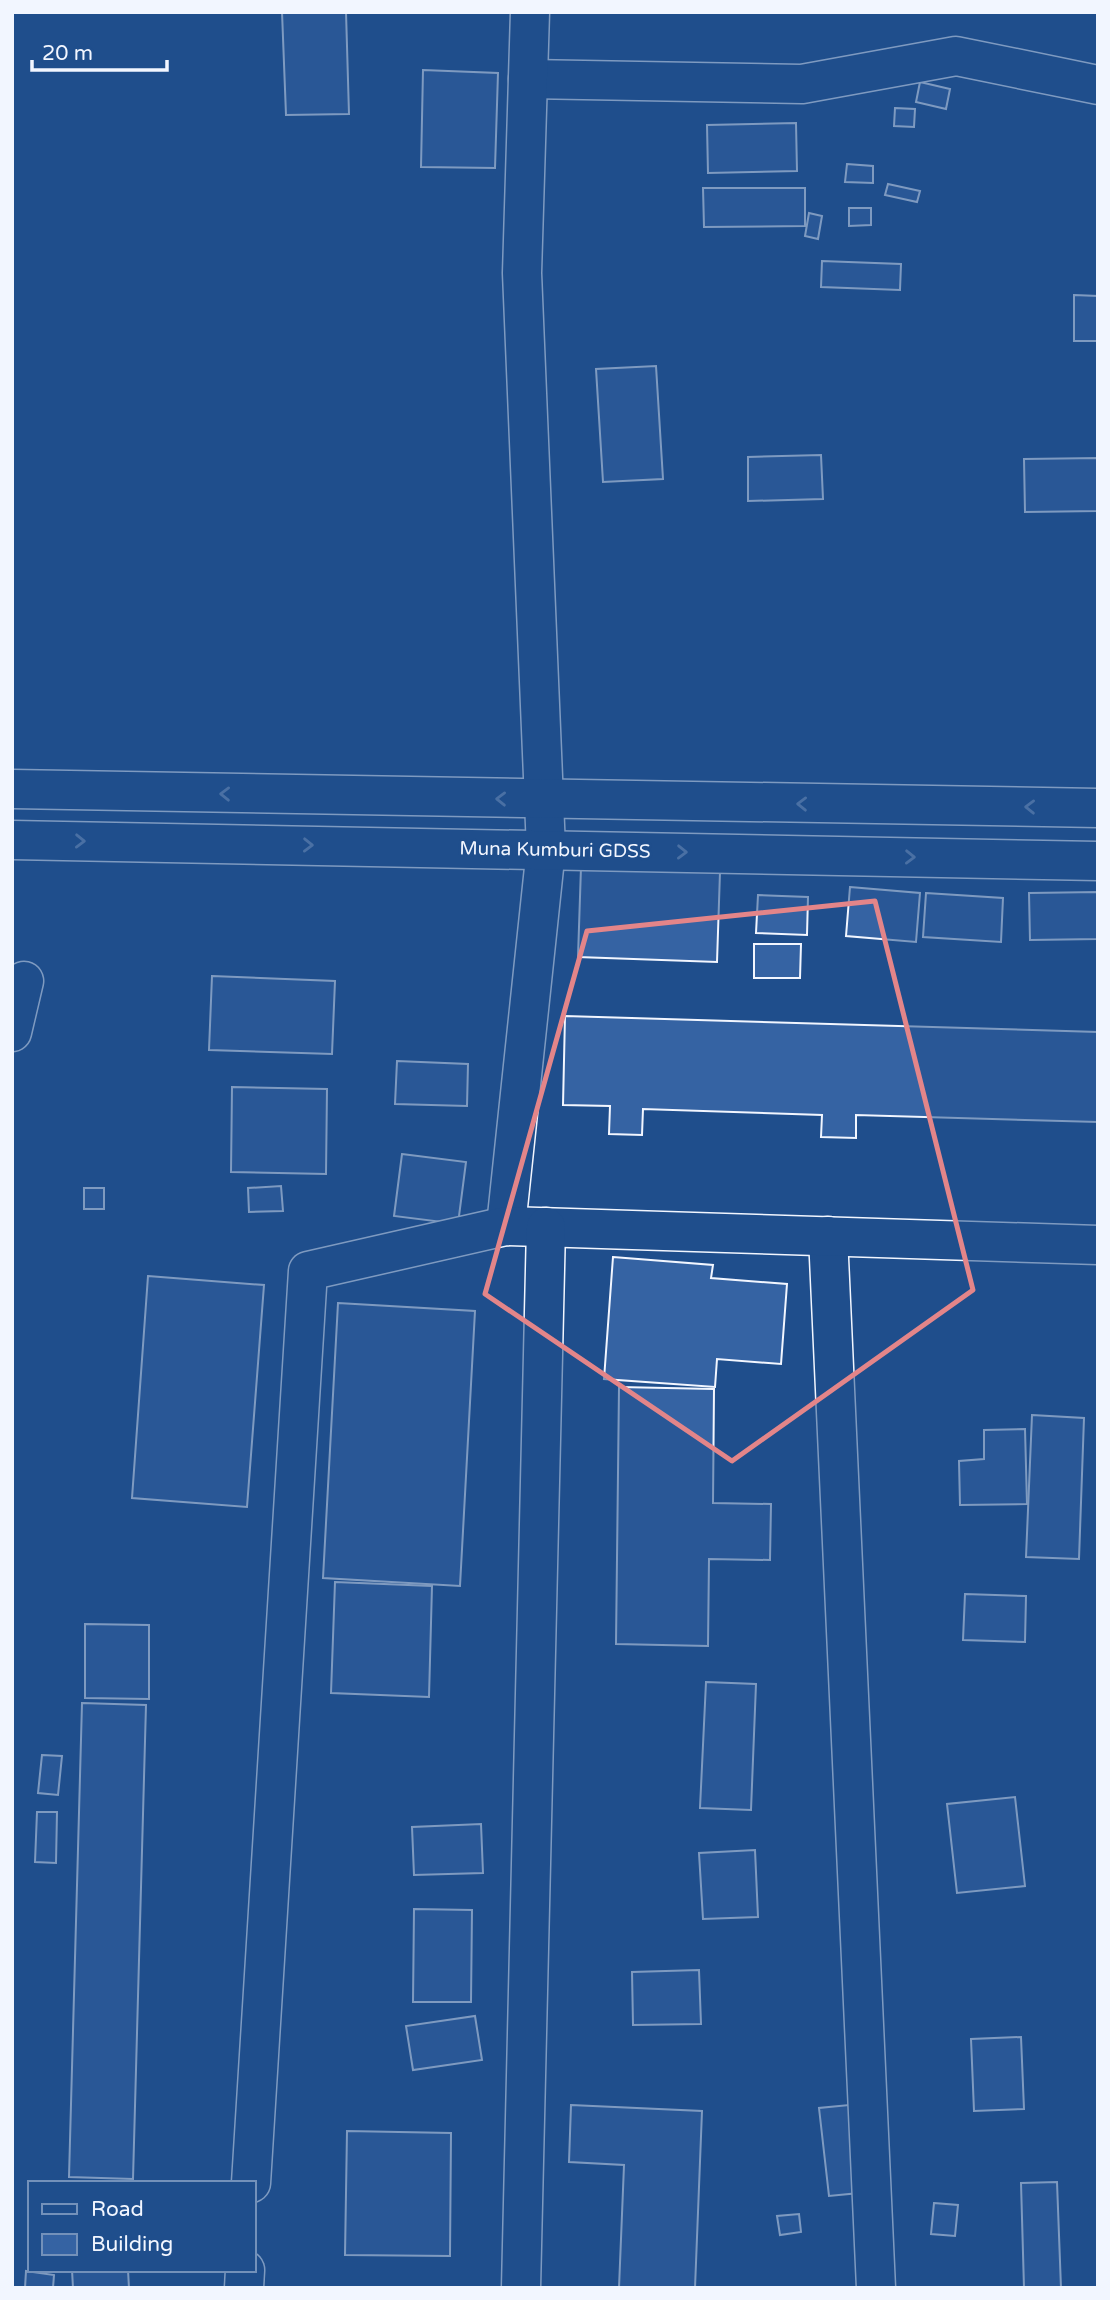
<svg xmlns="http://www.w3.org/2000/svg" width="1110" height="2300" font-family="'Varela Round',sans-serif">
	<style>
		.building { fill: #3563a3; stroke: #f2f6ff; stroke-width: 2 }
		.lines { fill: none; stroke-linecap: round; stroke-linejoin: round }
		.minor-casing { stroke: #f2f6ff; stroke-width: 41 }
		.trunk-casing { stroke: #f2f6ff; stroke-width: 41 }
		.minor { stroke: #1f4e8c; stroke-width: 38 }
		.trunk { stroke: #1f4e8c; stroke-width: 38 }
		.oneway { stroke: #7e9ac0 }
		.marked { fill: none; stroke: #e38589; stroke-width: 5; stroke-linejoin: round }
		.labels { text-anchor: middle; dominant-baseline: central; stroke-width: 5; stroke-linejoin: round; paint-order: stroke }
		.street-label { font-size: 19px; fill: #f2f6ff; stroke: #1f4e8c }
	</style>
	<rect width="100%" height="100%" fill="#1f4e8c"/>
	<g class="building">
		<path d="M 282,12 L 346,12 L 349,114 L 286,115 Z"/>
		<path d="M 423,70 L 498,73 L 495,168 L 421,167 Z"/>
		<path d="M 920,82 L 950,89 L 946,109 L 916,102 Z"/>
		<path d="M 895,108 L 915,109 L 914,127 L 894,126 Z"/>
		<path d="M 796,123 L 797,171 L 708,173 L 707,125 Z"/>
		<path d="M 847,164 L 873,166 L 873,183 L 845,182 Z"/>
		<path d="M 888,184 L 920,191 L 917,202 L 885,195 Z"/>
		<path d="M 703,188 L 805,188 L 805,226 L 704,227 Z"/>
		<path d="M 849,208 L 871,208 L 871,225 L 849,226 Z"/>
		<path d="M 809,213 L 822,216 L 818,239 L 805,236 Z"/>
		<path d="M 822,261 L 901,264 L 900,290 L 821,287 Z"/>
		<path d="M 1074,295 L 1098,296 L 1098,341 L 1074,341 Z"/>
		<path d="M 656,366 L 663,479 L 603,482 L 596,369 Z"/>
		<path d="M 821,455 L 823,499 L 748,501 L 748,457 Z"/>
		<path d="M 1098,458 L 1098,511 L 1025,512 L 1024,459 Z"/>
		<path d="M 581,867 L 720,872 L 717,962 L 578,957 Z"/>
		<path d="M 850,887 L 920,893 L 916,942 L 846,936 Z"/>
		<path d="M 1098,892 L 1098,939 L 1030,940 L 1029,893 Z"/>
		<path d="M 926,893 L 1003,898 L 1001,942 L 923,937 Z"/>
		<path d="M 758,895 L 808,897 L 807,935 L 756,933 Z"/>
		<path d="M 754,944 L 801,944 L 800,978 L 754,978 Z"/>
		<path d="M 212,976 L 335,981 L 332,1054 L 209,1050 Z"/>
		<path d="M 565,1016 L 1098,1032 L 1098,1122 L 856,1115 L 856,1138 L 821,1137 L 822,1115 L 643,1109 L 642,1135 L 609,1134 L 610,1106 L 563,1105 Z"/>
		<path d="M 397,1061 L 468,1064 L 467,1106 L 395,1104 Z"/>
		<path d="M 232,1087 L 327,1089 L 326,1174 L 231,1172 Z"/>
		<path d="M 402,1154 L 466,1162 L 458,1224 L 394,1216 Z"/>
		<path d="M 281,1186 L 283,1211 L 249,1212 L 248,1188 Z"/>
		<rect x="84" y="1188" width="20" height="21"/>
		<path d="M 613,1257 L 713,1265 L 711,1278 L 787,1284 L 781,1364 L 717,1359 L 715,1387 L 604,1379 Z"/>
		<path d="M 148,1276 L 264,1285 L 247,1507 L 132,1498 Z"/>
		<path d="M 338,1303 L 475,1311 L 460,1586 L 323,1578 Z"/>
		<path d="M 619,1387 L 714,1389 L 713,1503 L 771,1504 L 770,1560 L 709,1559 L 708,1646 L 616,1644 Z"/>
		<path d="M 1032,1415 L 1084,1418 L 1079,1559 L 1026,1557 Z"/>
		<path d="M 1025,1429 L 1027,1504 L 960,1505 L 959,1461 L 984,1459 L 984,1430 Z"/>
		<path d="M 335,1582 L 432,1586 L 429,1697 L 331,1693 Z"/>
		<path d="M 965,1594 L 1026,1596 L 1025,1642 L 963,1640 Z"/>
		<path d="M 85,1624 L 149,1625 L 149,1699 L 85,1698 Z"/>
		<path d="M 706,1682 L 756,1684 L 751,1810 L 700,1808 Z"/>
		<path d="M 82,1703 L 146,1705 L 133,2179 L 69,2177 Z"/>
		<path d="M 42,1755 L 62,1756 L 58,1795 L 38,1793 Z"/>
		<path d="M 1015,1797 L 1025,1886 L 957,1893 L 947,1804 Z"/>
		<path d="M 37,1812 L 57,1812 L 56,1863 L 35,1862 Z"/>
		<path d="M 481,1824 L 483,1873 L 414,1875 L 412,1827 Z"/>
		<path d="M 755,1850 L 758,1917 L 703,1919 L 699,1853 Z"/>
		<path d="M 414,1909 L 472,1910 L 471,2002 L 413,2002 Z"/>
		<path d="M 699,1970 L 701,2024 L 633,2025 L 632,1972 Z"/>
		<path d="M 475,2016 L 482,2060 L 413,2070 L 406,2026 Z"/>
		<path d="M 1021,2037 L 1024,2109 L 974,2111 L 971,2039 Z"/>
		<path d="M 571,2105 L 702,2111 L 695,2288 L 619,2288 L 624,2165 L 569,2162 Z"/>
		<path d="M 849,2105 L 859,2193 L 829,2196 L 819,2108 Z"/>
		<path d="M 347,2131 L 451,2133 L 450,2256 L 345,2255 Z"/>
		<path d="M 1057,2182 L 1061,2288 L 1024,2288 L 1021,2183 Z"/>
		<path d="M 934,2203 L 958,2205 L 955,2236 L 931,2234 Z"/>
		<path d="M 799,2214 L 801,2232 L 780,2235 L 777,2216 Z"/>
		<path d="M 72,2270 L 128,2270 L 129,2288 L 73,2288 Z"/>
		<path d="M 26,2271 L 54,2275 L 53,2288 L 25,2288 Z"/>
	</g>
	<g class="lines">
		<g class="minor-casing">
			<g id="minor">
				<path d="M 528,79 L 802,84 L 956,56 L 1098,85"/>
				<path d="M 12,1032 L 24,981"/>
				<path d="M 506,1226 L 546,849 L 522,273 L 530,12"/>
				<path d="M 828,1236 L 876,2288"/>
				<path d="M 251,2183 L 308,1271 L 506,1226 L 1098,1245"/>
				<path d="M 244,2288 L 245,2270"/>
				<path d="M 521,2288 L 546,1227"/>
			</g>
		</g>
		<g class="trunk-casing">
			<g id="trunk">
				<path d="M 12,789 L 1098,808"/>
				<path d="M 12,840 L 1098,861"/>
			</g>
		</g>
		<use href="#minor" class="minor"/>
		<use href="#trunk" class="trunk"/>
	</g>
	<defs><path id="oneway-chevron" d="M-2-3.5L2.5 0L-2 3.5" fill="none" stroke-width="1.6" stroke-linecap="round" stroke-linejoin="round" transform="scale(1.75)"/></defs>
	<g class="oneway">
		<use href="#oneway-chevron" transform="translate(225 794) rotate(-179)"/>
		<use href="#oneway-chevron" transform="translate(501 799) rotate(-179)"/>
		<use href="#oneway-chevron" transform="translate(802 804) rotate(-179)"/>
		<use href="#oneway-chevron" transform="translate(1030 807) rotate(-179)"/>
		<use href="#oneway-chevron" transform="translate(80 841) rotate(1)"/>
		<use href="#oneway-chevron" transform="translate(308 845) rotate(1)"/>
		<use href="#oneway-chevron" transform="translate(682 852) rotate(1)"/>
		<use href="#oneway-chevron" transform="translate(910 857) rotate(1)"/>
	</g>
	<path d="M0 0H1110V2300H0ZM 875,901 L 973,1290 L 732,1461 L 485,1294 L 587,931 Z" fill="#1f4e8c" fill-opacity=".55" fill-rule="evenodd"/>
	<path class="marked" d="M 875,901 L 973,1290 L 732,1461 L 485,1294 L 587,931 Z"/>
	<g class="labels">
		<g class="street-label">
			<text transform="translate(555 850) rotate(1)">Muna Kumburi GDSS</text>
		</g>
	</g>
	<rect width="1110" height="2300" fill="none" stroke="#f2f6ff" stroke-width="28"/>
	<rect x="28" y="2181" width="228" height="91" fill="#1f4e8c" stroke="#7391ba" stroke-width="2"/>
	<rect x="42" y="2204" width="35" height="10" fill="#1f4e8c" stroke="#7391ba" stroke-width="2"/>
	<text x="91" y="2216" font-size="21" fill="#f2f6ff">Road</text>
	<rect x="42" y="2234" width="35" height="21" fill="#3563a3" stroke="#7391ba" stroke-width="2"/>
	<text x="91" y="2251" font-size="21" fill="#f2f6ff">Building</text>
	<path d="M32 60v10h135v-10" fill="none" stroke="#f2f6ff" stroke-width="3.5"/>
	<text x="42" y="60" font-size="21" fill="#f2f6ff" stroke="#1f4e8c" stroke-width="5" paint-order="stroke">20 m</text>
</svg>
